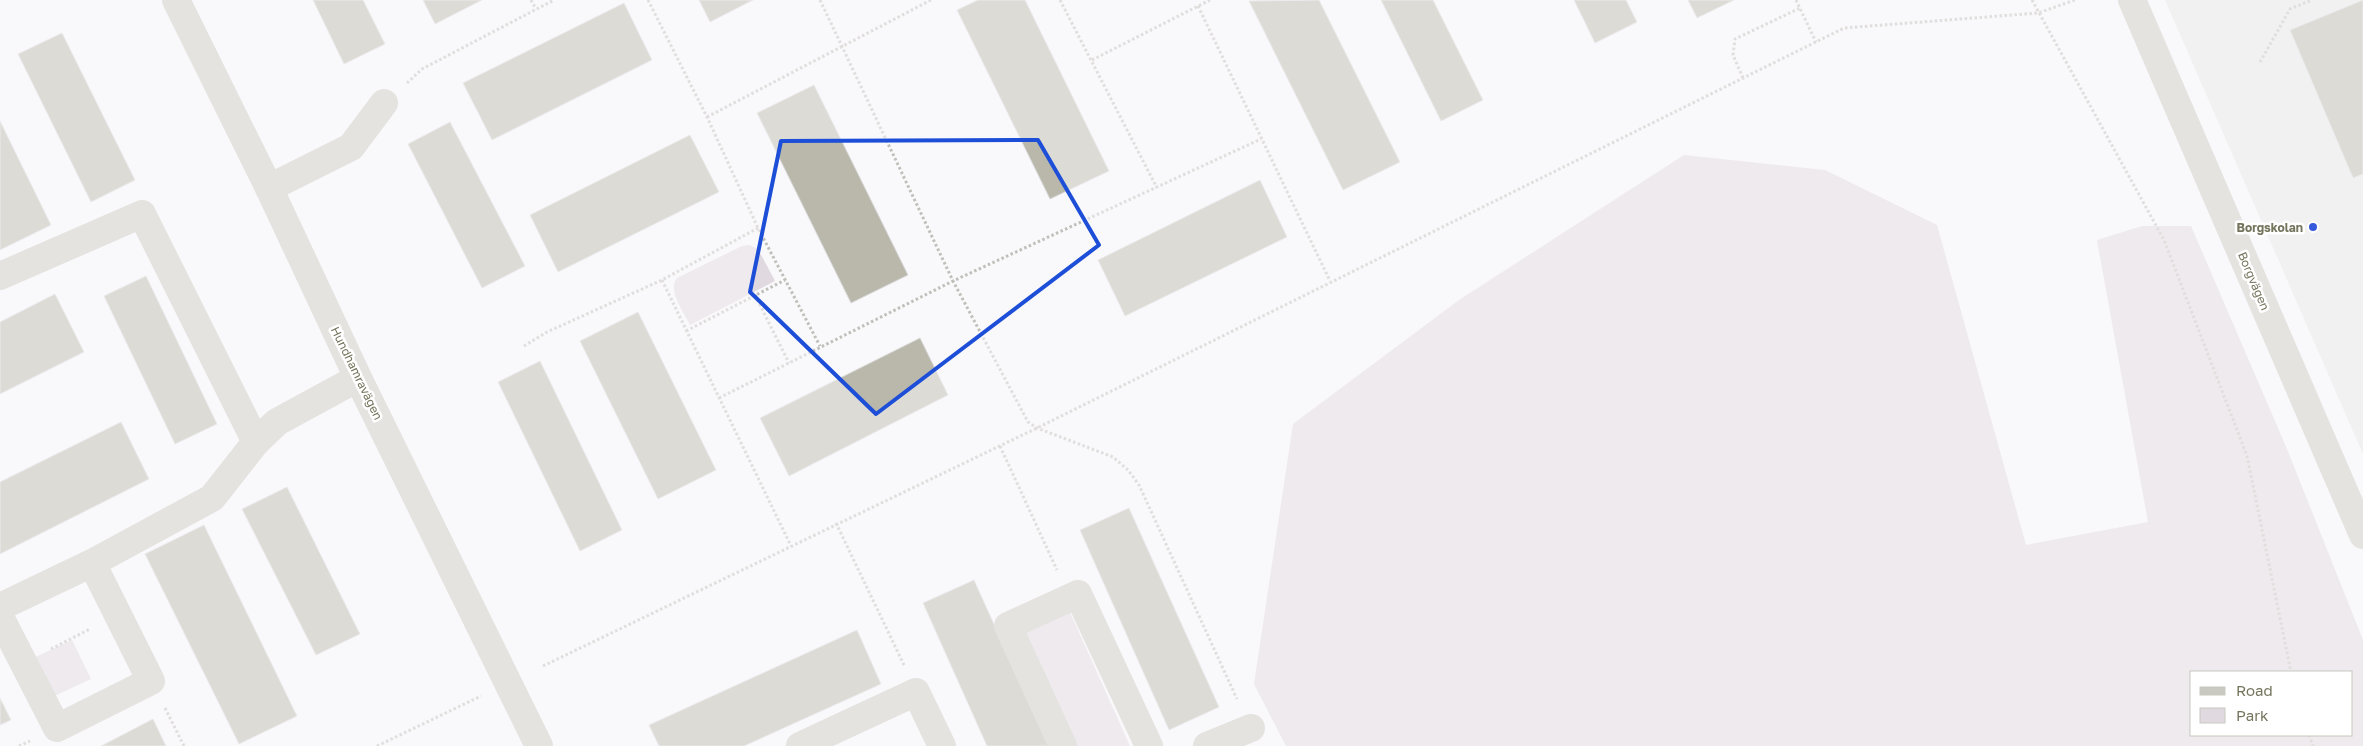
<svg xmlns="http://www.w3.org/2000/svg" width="2363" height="746" font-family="'Golos Text',sans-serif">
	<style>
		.built { fill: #e9e9e8 }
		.green { fill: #e1d9e0; fill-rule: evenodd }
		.building { fill: #b9b8ab; stroke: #dbdadc }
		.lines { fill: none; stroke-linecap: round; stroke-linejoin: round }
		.path { stroke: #c0c0ba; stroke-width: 3; stroke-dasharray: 2.5 2.5; stroke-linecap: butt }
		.street { stroke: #c9c9c1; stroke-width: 28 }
		.marked { fill: none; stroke: #1d4ed8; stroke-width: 4; stroke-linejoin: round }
		.poi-dot { fill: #3759db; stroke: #fff; stroke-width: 2 }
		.labels { text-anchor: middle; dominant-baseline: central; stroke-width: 5; stroke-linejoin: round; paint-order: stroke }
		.poi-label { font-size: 12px; font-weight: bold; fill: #75755e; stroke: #fff; text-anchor: end }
		.street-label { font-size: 12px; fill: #75755e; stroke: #fff }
	</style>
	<rect width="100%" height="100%" fill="#f9f8fa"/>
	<path class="built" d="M 2165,0 L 2363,0 L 2363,454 Z"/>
	<g class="green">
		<path d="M 1684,155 L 1825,170 L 1937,225 L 2026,545 L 2148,522 L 2097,240 L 2142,226 L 2191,226 L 2287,449 L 2363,640 L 2363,746 L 1286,746 L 1254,684 L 1293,424 L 1459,300 ZM 2192,672 L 2352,672 L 2352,735 L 2192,735 Z"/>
		<path d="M 749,245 L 758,249 L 775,281 L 690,325 C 684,312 667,291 677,278 L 742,246 Z"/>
		<path d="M 1069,610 L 1130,746 L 1077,746 L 1025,630 Z"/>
		<path d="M 72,640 L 91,679 L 35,705 L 16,666 Z"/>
	</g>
	<g class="building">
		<path d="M 313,0 L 363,0 L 385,44 L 344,64 Z"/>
		<path d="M 423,0 L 482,0 L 435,24 Z"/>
		<path d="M 699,0 L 753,0 L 710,22 Z"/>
		<path d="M 978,0 L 1025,0 L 1109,171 L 1050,199 L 957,10 Z"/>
		<path d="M 1319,0 L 1400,162 L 1343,190 L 1249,1 Z"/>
		<path d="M 1381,0 L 1433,0 L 1483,100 L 1441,121 Z"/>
		<path d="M 1574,0 L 1626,0 L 1637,22 L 1595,43 Z"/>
		<path d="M 1688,0 L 1734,0 L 1697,18 Z"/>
		<path d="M 2363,0 L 2363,174 L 2353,178 L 2290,30 Z"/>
		<path d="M 624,3 L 652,60 L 492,140 L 463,83 Z"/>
		<path d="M 62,33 L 135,180 L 91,202 L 18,54 Z"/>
		<path d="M 814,85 L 908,275 L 851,303 L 757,113 Z"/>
		<path d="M 0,121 L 51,225 L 0,250 Z"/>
		<path d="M 450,122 L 525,266 L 482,288 L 408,144 Z"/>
		<path d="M 690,135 L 719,192 L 558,272 L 530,215 Z"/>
		<path d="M 1260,180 L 1287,237 L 1125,316 L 1098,260 Z"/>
		<path d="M 146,276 L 217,424 L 175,444 L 104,296 Z"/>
		<path d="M 55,294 L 84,352 L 0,394 L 0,322 Z"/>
		<path d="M 638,312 L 716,470 L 658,499 L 580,341 Z"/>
		<path d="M 920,338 L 948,395 L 789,476 L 760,418 Z"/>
		<path d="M 540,361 L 622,530 L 580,551 L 498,382 Z"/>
		<path d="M 121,422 L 149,479 L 0,554 L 0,482 Z"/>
		<path d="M 287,487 L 360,634 L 316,655 L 242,509 Z"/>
		<path d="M 1129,508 L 1219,707 L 1169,730 L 1080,530 Z"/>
		<path d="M 204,525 L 297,716 L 239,744 L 145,554 Z"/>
		<path d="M 974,580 L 1049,746 L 987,746 L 923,603 Z"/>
		<path d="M 857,630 L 881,684 L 744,746 L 659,746 L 649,725 Z"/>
		<path d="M 0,698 L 11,720 L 0,725 Z"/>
		<path d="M 153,719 L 166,746 L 101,746 Z"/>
	</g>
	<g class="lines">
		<g class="path">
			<path d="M 531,0 L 536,9"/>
			<path d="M 648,0 L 707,117 L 758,228 L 820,346"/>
			<path d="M 820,0 L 953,281 L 1028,422 L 1037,428 L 1113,457 L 1128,470 L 1139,485 L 1237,699"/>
			<path d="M 1060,0 L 1157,188"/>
			<path d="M 1796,0 L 1816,42"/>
			<path d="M 2032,0 L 2164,240 L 2247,456 L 2291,672"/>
			<path d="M 1198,6 L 1330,281"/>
			<path d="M 1092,60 L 1210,0"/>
			<path d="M 2260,62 L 2290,9 L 2312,0"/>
			<path d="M 1743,78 L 1733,55 L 1735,39 L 1800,8"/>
			<path d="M 407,83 L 422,69 L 554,0"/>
			<path d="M 707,117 L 931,0"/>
			<path d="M 662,280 L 791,546"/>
			<path d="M 755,295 L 789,363"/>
			<path d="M 686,331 L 785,280"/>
			<path d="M 524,346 L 547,332 L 662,280 L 758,228"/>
			<path d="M 719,398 L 953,281 L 1261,139"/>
			<path d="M 1000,446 L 1057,570"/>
			<path d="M 836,523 L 904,665"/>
			<path d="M 51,649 L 90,629"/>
			<path d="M 543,666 L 1037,428 L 1844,28 L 2038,13 L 2075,0"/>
			<path d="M 165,708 L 184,746"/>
			<path d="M 2309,735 L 2313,746"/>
			<path d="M 19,746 L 30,741"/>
			<path d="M 377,746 L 481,696"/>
		</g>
		<g class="street">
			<path d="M 176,0 L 269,188 L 358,378 L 539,746"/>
			<path d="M 2132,0 L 2363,535"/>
			<path d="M 269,188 L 351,147 L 384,103"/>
			<path d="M 0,276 L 142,214 L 256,442"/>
			<path d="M 0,616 L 4,605 L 92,563 L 212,498 L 256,442 L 277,422 L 358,378"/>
			<path d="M 0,617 L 57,728 L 151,681 L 92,563"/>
			<path d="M 800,746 L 916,692 L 942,746"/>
			<path d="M 1063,746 L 1008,626 L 1078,594 L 1149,746"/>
			<path d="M 1207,746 L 1251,728"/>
		</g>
	</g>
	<path d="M0 0H2363V746H0ZM 1038,140 L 1099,245 L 876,414 L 750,292 L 781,141 Z" fill="#f9f8fa" fill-opacity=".55" fill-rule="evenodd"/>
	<path class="marked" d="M 1038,140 L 1099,245 L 876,414 L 750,292 L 781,141 Z"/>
	<circle class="poi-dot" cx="2313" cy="227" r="5"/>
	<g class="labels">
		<g class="poi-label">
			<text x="2303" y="227">Borgskolan</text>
		</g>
		<g class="street-label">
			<text transform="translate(2254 281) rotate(67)">Borgvägen</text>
			<text transform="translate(357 373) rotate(64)">Hundhamravägen</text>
		</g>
	</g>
	<rect x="2190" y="671" width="162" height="65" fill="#ffffff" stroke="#c8c8bf"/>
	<rect x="2200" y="687" width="25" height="8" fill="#c9c9c1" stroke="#c8c8bf"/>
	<text x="2236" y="696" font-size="15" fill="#75755e">Road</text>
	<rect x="2200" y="708" width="25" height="15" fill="#e1d9e0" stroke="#c8c8bf"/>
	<text x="2236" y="721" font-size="15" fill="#75755e">Park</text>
</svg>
